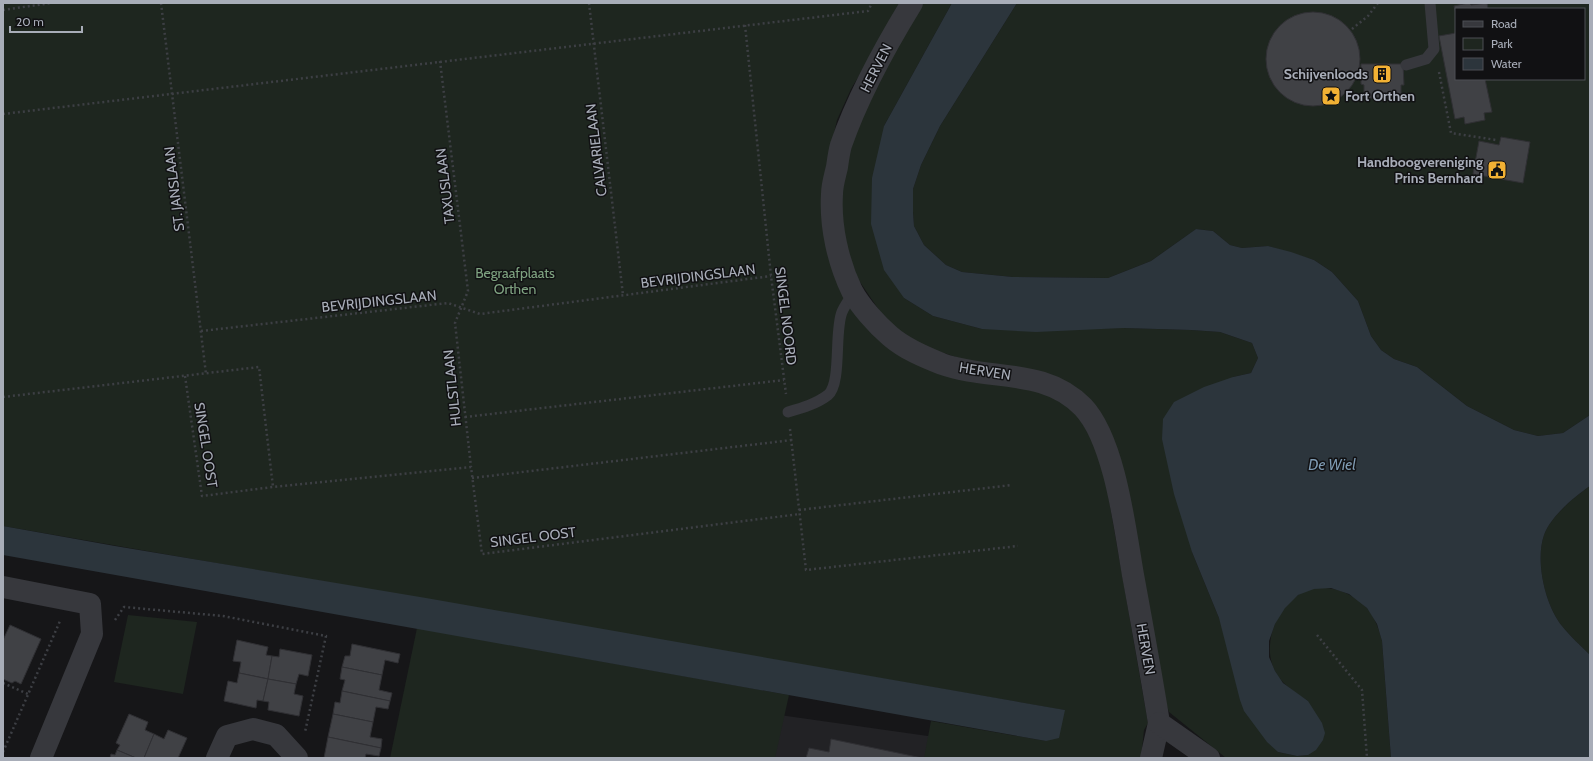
<svg xmlns="http://www.w3.org/2000/svg" width="1593" height="761" font-family="Cabin,sans-serif">
	<style>
		.built { fill: #222225 }
		.green { fill: #1e261f; fill-rule: evenodd }
		.water { fill: #2c353c }
		.building { fill: #404145; stroke: #303034 }
		.lines { fill: none; stroke-linecap: round; stroke-linejoin: round }
		.path { stroke: #3d3f44; stroke-width: 2.5; stroke-dasharray: 2 3; stroke-linecap: butt }
		.service { stroke: #37383d; stroke-width: 11 }
		.minor { stroke: #37383d; stroke-width: 22 }
		.labels { text-anchor: middle; dominant-baseline: central; stroke-width: 3; stroke-linejoin: round; paint-order: stroke }
		.street-label { font-size: 14px; fill: #a8adb8; stroke: #111113 }
		.poi-label { font-size: 14px; font-weight: bold; fill: #a8adb8; stroke: #111113; text-anchor: end }
		.park-label { font-size: 14px; fill: #7fa381; stroke: #111113 }
		.water-label { font-size: 15px; font-style: italic; fill: #7f9bb3; stroke: #111113 }
	</style>
	<rect width="100%" height="100%" fill="#161618"/>
	<path class="built" d="M 759,712 L 956,740 L 951,758 L 747,758 Z"/>
	<g class="green">
		<path d="M 3,3 L 902,3 L 851,89 L 837,120 L 827,165 L 868,329 L 1028,386 L 1060,399 L 1077,413 L 1102,460 L 1148,723 L 1144,730 L 1141,758 L 924,758 L 931,721 L 1046,741 L 1064,710 L 3,526 Z"/>
		<path d="M 922,3 L 952,3 L 884,126 L 904,298 L 933,316 L 982,329 L 1123,328 L 1191,330 L 1220,332 L 1252,343 L 1258,358 L 1251,373 L 1233,377 L 1192,552 L 1219,618 L 1278,752 L 1297,756 L 1308,755 L 1308,701 C 1296,693 1282,685 1275,671 C 1262,646 1275,611 1298,595 C 1319,580 1351,590 1367,608 C 1375,618 1379,629 1382,641 L 1391,758 L 1226,758 L 1169,712 L 1162,692 L 1091,402 L 920,345 L 898,330 L 883,316 L 856,276 L 846,253 L 840,192 L 846,149 L 865,101 Z"/>
		<path d="M 1017,3 L 1590,3 L 1590,415 L 1563,433 L 1538,436 L 1514,430 L 1467,406 L 1417,367 L 1394,359 L 1381,350 L 1371,336 L 1358,301 L 1332,272 L 1314,260 L 1268,246 L 1242,248 L 1230,245 L 1213,231 L 1196,229 L 1151,261 L 1108,278 L 1013,277 L 962,272 L 946,265 L 924,245 L 914,226 L 913,212 L 913,189 L 921,165 L 940,126 ZM 1456,9 L 1584,9 L 1584,79 L 1456,79 Z"/>
		<path d="M 1590,486 L 1590,655 C 1581,646 1570,636 1562,626 C 1545,605 1535,561 1544,535 C 1551,516 1574,497 1590,486 Z"/>
		<path d="M 128,615 L 197,622 L 183,694 L 114,682 Z"/>
		<path d="M 417,628 L 789,695 L 775,758 L 390,758 Z"/>
	</g>
	<g class="water">
		<path d="M 952,3 L 1017,3 L 940,126 L 921,165 L 913,189 L 913,212 L 914,226 L 924,245 L 946,265 L 962,272 L 1013,277 L 1108,278 L 1151,261 L 1196,229 L 1213,231 L 1230,245 L 1242,248 L 1268,246 L 1291,252 L 1314,260 L 1332,272 L 1358,301 L 1371,336 L 1381,350 L 1394,359 L 1417,367 L 1467,406 L 1514,430 L 1538,436 L 1563,433 L 1590,415 L 1590,486 C 1574,497 1551,516 1544,535 C 1535,561 1545,605 1562,626 C 1570,636 1581,646 1590,655 L 1590,758 L 1391,758 L 1382,641 L 1377,624 L 1367,608 L 1349,594 L 1331,588 L 1314,589 L 1298,595 L 1285,608 L 1275,624 L 1269,641 L 1269,657 L 1275,671 L 1283,683 L 1308,701 L 1322,723 L 1325,733 L 1323,740 L 1316,750 L 1308,755 L 1297,756 L 1278,752 L 1267,742 L 1244,711 L 1240,700 L 1219,618 L 1192,552 L 1174,494 L 1162,439 L 1163,419 L 1174,402 L 1204,387 L 1233,377 L 1251,373 L 1258,358 L 1252,343 L 1220,332 L 1191,330 L 1123,328 L 1036,332 L 982,329 L 933,316 L 904,298 L 884,270 L 871,224 L 872,178 L 884,126 Z"/>
		<path d="M 3,526 L 115,546 L 426,598 L 1065,710 L 1059,738 L 1046,741 L 3,555 Z"/>
	</g>
	<g class="building">
		<path d="M 1468,3 L 1470,3 L 1471,5 L 1487,3 L 1488,9 L 1456,9 L 1456,14 L 1454,6 Z"/>
		<circle cx="1313" cy="59" r="47"/>
		<path d="M 1456,33 L 1456,79 L 1485,79 L 1492,112 L 1484,113 L 1485,120 L 1465,124 L 1464,117 L 1455,119 L 1439,36 Z"/>
		<path d="M 1361,64 L 1403,64 L 1404,85 L 1401,85 L 1401,98 L 1364,98 L 1364,85 L 1361,84 Z"/>
		<path d="M 1501,137 L 1530,142 L 1523,183 L 1473,174 L 1479,141 L 1499,145 Z"/>
		<path d="M 10,625 L 41,639 L 21,684 L 15,681 L 12,683 L 3,679 L 3,640 Z"/>
		<path d="M 237,640 L 268,647 L 266,655 L 272,656 L 268,679 L 239,673 L 241,662 L 233,661 Z"/>
		<path d="M 352,644 L 400,654 L 398,663 L 385,660 L 382,675 L 342,667 L 345,656 L 350,656 Z"/>
		<path d="M 280,649 L 312,655 L 308,676 L 299,674 L 296,684 L 268,679 L 272,656 L 279,657 Z"/>
		<path d="M 342,667 L 382,675 L 379,690 L 392,693 L 390,701 L 342,691 L 345,680 L 340,679 Z"/>
		<path d="M 239,673 L 268,679 L 263,701 L 257,700 L 256,708 L 224,701 L 228,681 L 237,683 Z"/>
		<path d="M 268,679 L 296,684 L 294,694 L 303,696 L 299,716 L 268,710 L 269,702 L 263,701 Z"/>
		<path d="M 342,691 L 390,701 L 388,709 L 376,707 L 373,722 L 333,714 L 335,702 L 340,703 Z"/>
		<path d="M 129,714 L 148,722 L 145,730 L 154,734 L 144,758 L 136,758 L 117,750 L 120,745 L 116,743 Z"/>
		<path d="M 333,714 L 373,722 L 370,737 L 382,739 L 381,748 L 328,737 Z"/>
		<path d="M 168,730 L 187,738 L 178,758 L 144,758 L 154,734 L 164,739 Z"/>
		<path d="M 328,737 L 381,748 L 379,756 L 366,754 L 365,758 L 324,758 Z"/>
		<path d="M 831,739 L 922,758 L 806,758 L 809,748 L 829,752 Z"/>
		<path d="M 117,750 L 136,758 L 110,758 L 111,754 L 115,755 Z"/>
	</g>
	<g class="lines">
		<g class="path">
			<path d="M 161,3 L 206,374"/>
			<path d="M 589,3 L 623,295"/>
			<path d="M 3,10 L 51,3"/>
			<path d="M 745,25 L 771,276 L 786,394"/>
			<path d="M 1352,29 L 1368,16 L 1378,3"/>
			<path d="M 440,61 L 468,291 L 455,323 L 471,467"/>
			<path d="M 1439,72 L 1451,133 L 1496,140"/>
			<path d="M 3,114 L 868,11 L 872,3"/>
			<path d="M 201,331 L 448,303 L 480,314 L 771,276"/>
			<path d="M 185,376 L 202,496 L 273,487 L 471,467 L 482,554 L 800,514"/>
			<path d="M 3,397 L 259,367 L 273,487"/>
			<path d="M 465,417 L 784,380"/>
			<path d="M 790,429 L 806,570 L 1018,546"/>
			<path d="M 472,478 L 792,440"/>
			<path d="M 799,510 L 1012,485"/>
			<path d="M 115,620 L 124,607 L 223,616 L 326,636 L 305,732"/>
			<path d="M 1317,635 L 1362,690 L 1367,758"/>
			<path d="M 3,683 L 28,694"/>
			<path d="M 3,752 L 60,621"/>
		</g>
		<g class="service">
			<path d="M 1406,65 L 1426,59 L 1434,49 L 1430,3"/>
			<path d="M 788,412 C 802,408 816,404 828,395 C 842,383 834,331 842,312 C 845,305 850,299 853,293"/>
		</g>
		<g class="minor">
			<path d="M 912,3 C 885,47 858,96 841,145 C 839,152 838,160 837,167 C 835,176 832,185 832,194 C 830,226 838,262 852,291 C 860,306 877,325 890,336 C 905,349 924,357 942,364 C 990,381 1044,367 1083,407 C 1115,441 1125,529 1133,575 C 1142,624 1151,673 1159,723 L 1151,758"/>
			<path d="M 3,587 L 90,604 L 92,634 L 41,758"/>
			<path d="M 1159,723 L 1209,758"/>
			<path d="M 217,758 L 227,736 L 253,729 L 276,735 L 297,758"/>
		</g>
	</g>
	<defs>
		<g id="building-square" transform="scale(1)"><rect x="-9" y="-9" width="18" height="18" rx="4" fill="#f2b134" stroke="#111113"/><path d="M-4-6H4V6H1V3H-1V6H-4ZM-2.5-4.3h1.7v1.8h-1.7ZM.8-4.3h1.7v1.8H.8ZM-2.5-1h1.7V.8h-1.7ZM.8-1h1.7V.8H.8Z" fill="#111"/></g>
		<g id="sight-square" transform="scale(1)"><rect x="-9" y="-9" width="18" height="18" rx="4" fill="#f2b134" stroke="#111113"/><path d="M0-6L1.8-2.2L6-1.7L2.9 1.2L3.7 5.4L0 3.3L-3.7 5.4L-2.9 1.2L-6-1.7L-1.8-2.2Z" fill="#111"/></g>
		<g id="civic-square" transform="scale(1)"><rect x="-9" y="-9" width="18" height="18" rx="4" fill="#f2b134" stroke="#111113"/><path d="M-.6-6.5H3V-4.5H.6V-3L4-1V1h2V6H-6V1h2V-1L-.6-3ZM-1.2 2.5V6h2.4V2.5Z" fill="#111"/></g>
	</defs>
	<g fill-rule="evenodd">
		<use href="#building-square" x="1382" y="74"/>
		<use href="#sight-square" x="1331" y="96"/>
		<use href="#civic-square" x="1497" y="170"/>
	</g>
	<g class="labels">
		<g class="street-label">
			<text transform="translate(876 68) rotate(-63)">HERVEN</text>
			<text transform="translate(596 150) rotate(-97)">CALVARIELAAN</text>
			<text transform="translate(445 186) rotate(-97)">TAXUSLAAN</text>
			<text transform="translate(174 189) rotate(-97)">ST. JANSLAAN</text>
			<text transform="translate(698 276) rotate(-7)">BEVRIJDINGSLAAN</text>
			<text transform="translate(379 301) rotate(-6)">BEVRIJDINGSLAAN</text>
			<text transform="translate(786 316) rotate(83)">SINGEL NOORD</text>
			<text transform="translate(985 371) rotate(9)">HERVEN</text>
			<text transform="translate(452 388) rotate(-96)">HULSTLAAN</text>
			<text transform="translate(206 445) rotate(81)">SINGEL OOST</text>
			<text transform="translate(533 537) rotate(-7)">SINGEL OOST</text>
			<text transform="translate(1146 649) rotate(80)">HERVEN</text>
		</g>
		<g class="poi-label">
			<text x="1368" y="74">Schijvenloods</text>
			<text x="1345" y="96" text-anchor="start">Fort Orthen</text>
			<text x="1483" y="162">Handboogvereniging<tspan x="1483" dy="16">Prins Bernhard</tspan></text>
		</g>
		<g class="park-label">
			<text x="515" y="273">Begraafplaats<tspan x="515" dy="16">Orthen</tspan></text>
		</g>
		<g class="water-label">
			<text x="1332" y="465">De Wiel</text>
		</g>
	</g>
	<rect width="1593" height="761" fill="none" stroke="#a8adb8" stroke-width="8"/>
	<rect x="1455" y="8" width="130" height="72" fill="#111113" stroke="#4d4f55"/>
	<rect x="1463" y="21" width="20" height="6" fill="#37383d" stroke="#4d4f55"/>
	<text x="1491" y="28" font-size="12" fill="#a8adb8">Road</text>
	<rect x="1463" y="38" width="20" height="12" fill="#1e261f" stroke="#4d4f55"/>
	<text x="1491" y="48" font-size="12" fill="#a8adb8">Park</text>
	<rect x="1463" y="58" width="20" height="12" fill="#2c353c" stroke="#4d4f55"/>
	<text x="1491" y="68" font-size="12" fill="#a8adb8">Water</text>
	<path d="M10 26v6h72v-6" fill="none" stroke="#a8adb8" stroke-width="2"/>
	<text x="16" y="26" font-size="12" fill="#a8adb8" stroke="#111113" stroke-width="3" paint-order="stroke">20 m</text>
</svg>
